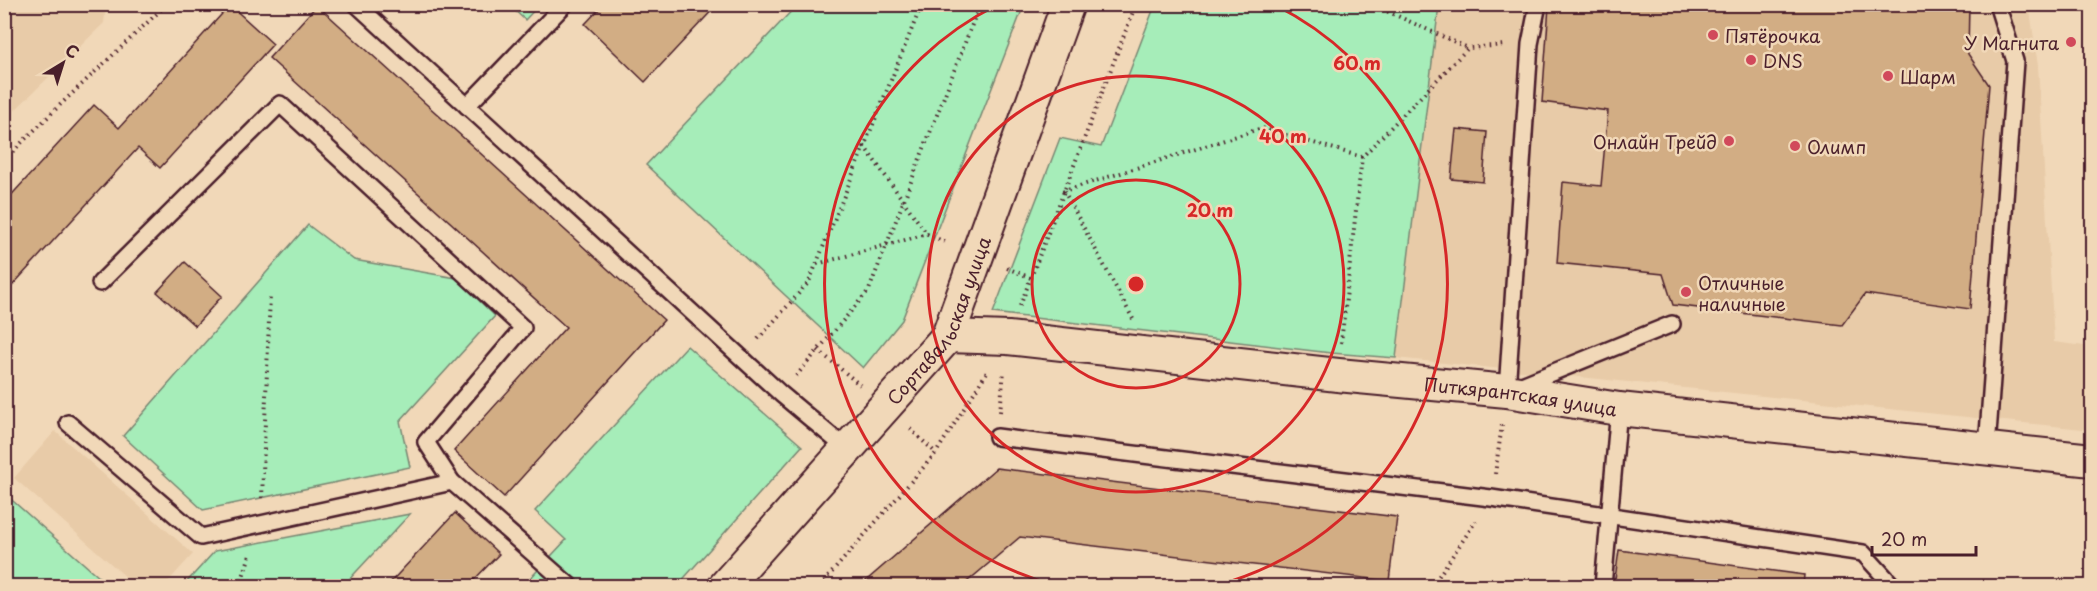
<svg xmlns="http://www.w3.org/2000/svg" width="2097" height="591" font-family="'Playpen Sans',sans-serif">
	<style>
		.built { fill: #e8cba8 }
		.green { fill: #a6edb9; stroke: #788672; stroke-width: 1.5 }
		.building { fill: #d2ad84; stroke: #4a1f2b; stroke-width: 1.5 }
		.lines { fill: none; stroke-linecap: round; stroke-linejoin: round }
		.lane-casing { stroke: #4a1f2b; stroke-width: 20 }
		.street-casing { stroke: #4a1f2b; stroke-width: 36 }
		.path { stroke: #4a1f2b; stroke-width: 4; stroke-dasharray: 1.5 4.5; stroke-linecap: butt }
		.lane { stroke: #f1d8b8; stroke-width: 15 }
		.street { stroke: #f1d8b8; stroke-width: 32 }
		.ring { fill: none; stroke: #d62828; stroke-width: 3 }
		.poi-dot { fill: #d1495b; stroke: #f1d8b8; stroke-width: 2 }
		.labels { text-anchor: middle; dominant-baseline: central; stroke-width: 5; stroke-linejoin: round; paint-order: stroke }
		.poi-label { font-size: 18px; fill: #4a1f2b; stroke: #f1d8b8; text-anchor: start }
		.street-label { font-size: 18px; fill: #4a1f2b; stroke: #f1d8b8 }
		.centre { fill: #d62828; stroke: #f1d8b8; stroke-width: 3 }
		.ring-label { font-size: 18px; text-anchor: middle; font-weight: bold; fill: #d62828; stroke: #f1d8b8; stroke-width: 5; stroke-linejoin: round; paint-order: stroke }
	</style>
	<rect width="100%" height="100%" fill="#f1d8b8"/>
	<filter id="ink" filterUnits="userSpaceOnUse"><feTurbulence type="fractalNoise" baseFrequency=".0167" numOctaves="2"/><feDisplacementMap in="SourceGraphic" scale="12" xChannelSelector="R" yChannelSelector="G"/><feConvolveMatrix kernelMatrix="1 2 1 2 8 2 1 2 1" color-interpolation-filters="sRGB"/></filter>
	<g filter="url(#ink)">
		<g class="built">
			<path d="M 5,4 L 106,5 L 104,23 L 5,120 Z"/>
			<path d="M 2029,4 L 2038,66 L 2054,342 L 2092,347 L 2092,430 L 1396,358 L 1439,5 Z"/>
			<path d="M 55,431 L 193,554 L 164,586 L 136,586 L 14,478 Z"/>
		</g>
		<g class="green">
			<path d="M 798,4 L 1024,5 L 902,320 L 863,368 L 646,165 Z"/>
			<path d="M 509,5 L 539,5 L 525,20 Z"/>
			<path d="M 1155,5 L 1439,5 L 1396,358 L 1331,353 L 993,313 L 1060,138 L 1101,147 Z"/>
			<path d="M 308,225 L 354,260 L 456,278 L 495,316 L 400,421 L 410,467 L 203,510 L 123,436 Z"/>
			<path d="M 687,346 L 802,446 L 677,586 L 523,586 L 566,540 L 535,511 Z"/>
			<path d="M 5,494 L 109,586 L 5,586 Z"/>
			<path d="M 410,514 L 343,586 L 183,586 L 215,551 Z"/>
		</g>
		<g class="building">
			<path d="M 604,4 L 718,4 L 645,82 L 585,24 Z"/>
			<path d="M 1551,4 L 1799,4 L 1865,10 L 1866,4 L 1969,4 L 1968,54 L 1989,85 L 1970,309 L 1865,294 L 1842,325 L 1673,305 L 1663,274 L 1557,263 L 1563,182 L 1601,186 L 1608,111 L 1542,102 L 1549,6 Z"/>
			<path d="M 230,5 L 273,44 L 160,168 L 138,148 L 10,288 L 4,284 L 4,203 L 94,105 L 119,128 Z"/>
			<path d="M 317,5 L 664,320 L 504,497 L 454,451 L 566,327 L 269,58 Z"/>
			<path d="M 1456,129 L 1487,132 L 1483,182 L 1451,179 Z"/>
			<path d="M 185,262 L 222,296 L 195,326 L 157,292 Z"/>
			<path d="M 996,468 L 1397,517 L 1389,581 L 1020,537 L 962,586 L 860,586 Z"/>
			<path d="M 455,513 L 499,554 L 468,586 L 387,586 Z"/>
			<path d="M 1619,550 L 1804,575 L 1803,586 L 1614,586 Z"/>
		</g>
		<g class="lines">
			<g class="lane-casing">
				<g id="lane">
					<path d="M 356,4 L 781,394 L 848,450"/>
					<path d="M 1538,4 L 1530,44 L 1507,391 L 1672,324"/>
					<path d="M 467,106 L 565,4"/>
					<path d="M 100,283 L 280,104 L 523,328 L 426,442 L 452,482 L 570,586"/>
					<path d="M 68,423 L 201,537 L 452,482"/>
					<path d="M 997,437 L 1491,498 L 1863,553 L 1893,586"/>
					<path d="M 1987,448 L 2015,61 L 1997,4"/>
					<path d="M 1603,586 L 1619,409"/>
				</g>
			</g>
			<g class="street-casing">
				<g id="street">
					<path id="s1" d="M 948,336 L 1008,338 L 1338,375 L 1507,391 L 1619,409 L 2092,460"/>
					<path id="s2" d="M 725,586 L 948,336 L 1068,4"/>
				</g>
			</g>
			<g class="path">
				<path d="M 1371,4 L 1468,48"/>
				<path d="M 864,146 L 927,234"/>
				<path d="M 4,160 L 61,104 L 167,4"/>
				<path d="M 817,264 L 927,234 L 947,243"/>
				<path d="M 1007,268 L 1031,278"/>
				<path d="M 1020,306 L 1136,4"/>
				<path d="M 1133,319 L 1064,191 L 1262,128 L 1362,157"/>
				<path d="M 758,339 L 809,282 L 922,4"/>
				<path d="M 1341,343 L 1362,157 L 1468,48 L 1505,45"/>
				<path d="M 818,350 L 860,385"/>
				<path d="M 796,376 L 869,290 L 980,4"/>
				<path d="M 1000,412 L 1004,371"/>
				<path d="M 910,429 L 936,453"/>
				<path d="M 1495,474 L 1502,425"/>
				<path d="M 262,498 L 270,295"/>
				<path d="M 240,586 L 251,552"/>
				<path d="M 820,586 L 936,453 L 987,372"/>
				<path d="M 1432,586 L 1476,521"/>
			</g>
			<use href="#lane" class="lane"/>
			<use href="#street" class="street"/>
		</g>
	</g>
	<g class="ring">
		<circle cx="1136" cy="284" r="104"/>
		<circle cx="1136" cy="284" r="208"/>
		<path d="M1058 586A312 312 0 0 1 997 5M1275 5A312 312 0 0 1 1214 586"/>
	</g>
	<g class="poi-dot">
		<circle cx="1713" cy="35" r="6"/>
		<circle cx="2071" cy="42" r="6"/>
		<circle cx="1751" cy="60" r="6"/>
		<circle cx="1888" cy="76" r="6"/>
		<circle cx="1729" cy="141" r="6"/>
		<circle cx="1795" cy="146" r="6"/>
		<circle cx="1686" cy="292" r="6"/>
	</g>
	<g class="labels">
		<g class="poi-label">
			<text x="1725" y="35">Пятёрочка</text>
			<text x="2059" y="42" text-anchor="end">У Магнита</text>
			<text x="1763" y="60">DNS</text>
			<text x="1900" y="76">Шарм</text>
			<text x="1717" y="141" text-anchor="end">Онлайн Трейд</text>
			<text x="1807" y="146">Олимп</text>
			<text x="1698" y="282">Отличные<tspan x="1698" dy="21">наличные</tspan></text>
		</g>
		<g class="street-label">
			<text stroke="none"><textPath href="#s2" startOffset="344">Сортавальская улица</textPath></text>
			<text stroke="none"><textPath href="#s1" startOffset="576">Питкярантская улица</textPath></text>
		</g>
	</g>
	<circle cx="1136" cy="284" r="9" class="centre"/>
	<g class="ring-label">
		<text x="1357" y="70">60 m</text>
		<text x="1283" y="143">40 m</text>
		<text x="1210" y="217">20 m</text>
	</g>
	<rect width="2097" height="591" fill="none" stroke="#f1d8b8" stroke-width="24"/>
	<rect x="12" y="12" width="2073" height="567" fill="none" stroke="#4a1f2b" stroke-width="2" filter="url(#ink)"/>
	<g transform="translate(63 63) rotate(38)" stroke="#f1d8b8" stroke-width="4.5" paint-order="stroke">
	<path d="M0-4.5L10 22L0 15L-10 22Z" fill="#4a1f2b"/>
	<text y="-9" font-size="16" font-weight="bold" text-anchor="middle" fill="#4a1f2b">С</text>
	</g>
	<path d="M1872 546v9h104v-9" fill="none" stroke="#4a1f2b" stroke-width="3"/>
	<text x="1881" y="546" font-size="18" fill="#4a1f2b" stroke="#f1d8b8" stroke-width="4.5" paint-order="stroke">20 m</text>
</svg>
